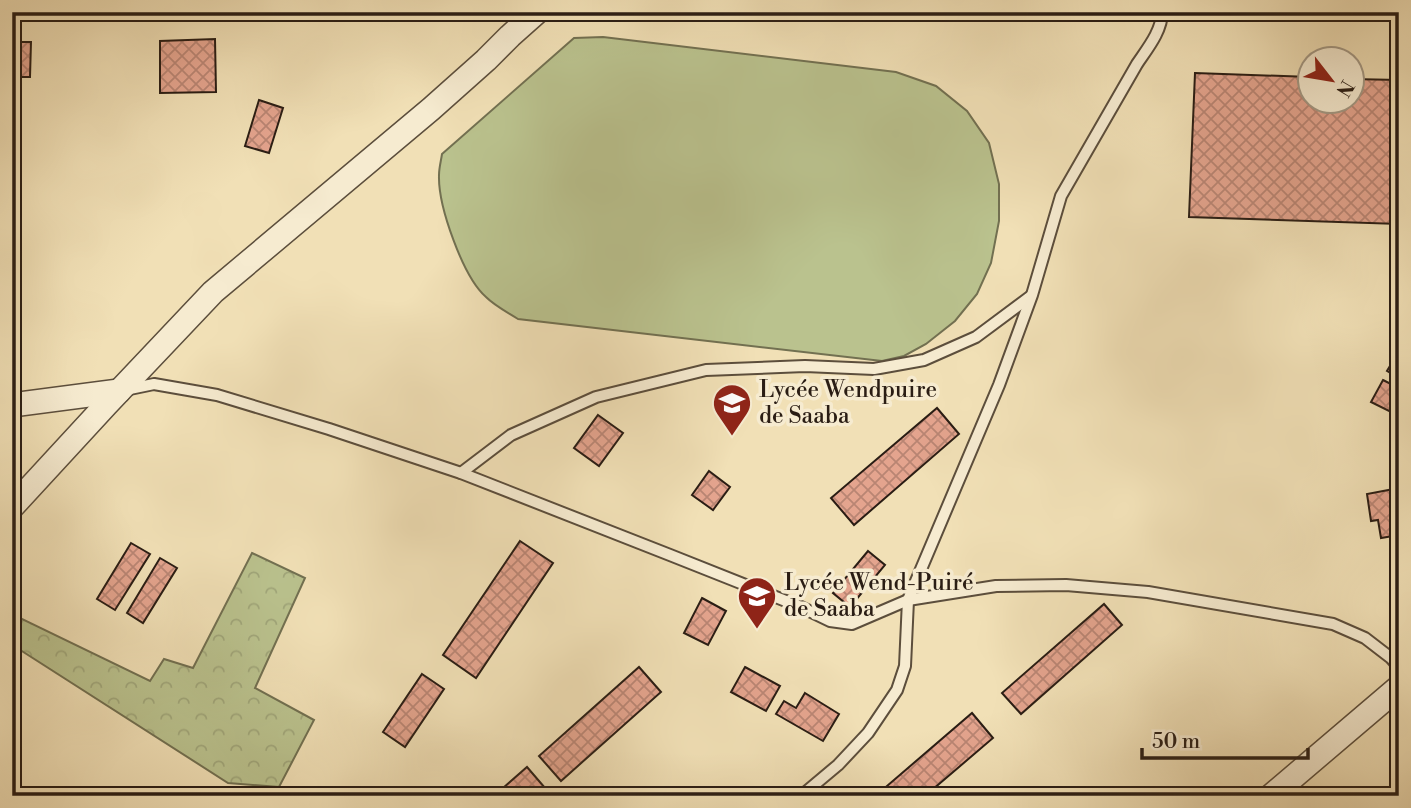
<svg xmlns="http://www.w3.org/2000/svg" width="1411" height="808" font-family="'Libre Bodoni',serif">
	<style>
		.forest { fill: url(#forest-crowns); stroke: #727051; stroke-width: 2 }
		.green { fill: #bac28e; stroke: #727051; stroke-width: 2 }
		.building { fill: url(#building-cross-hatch); stroke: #2a1d14; stroke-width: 2 }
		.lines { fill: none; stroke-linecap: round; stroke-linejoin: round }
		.service-casing { stroke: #5c4e3c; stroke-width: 14 }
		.minor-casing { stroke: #5c4e3c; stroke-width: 26 }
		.service { stroke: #f6ebd0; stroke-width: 10 }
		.minor { stroke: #f6ebd0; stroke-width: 23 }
		.labels { text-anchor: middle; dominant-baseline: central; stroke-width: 7; stroke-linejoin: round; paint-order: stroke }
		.poi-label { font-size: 23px; fill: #2a1d14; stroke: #f6ebd0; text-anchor: start }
	</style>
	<defs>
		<pattern id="forest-crowns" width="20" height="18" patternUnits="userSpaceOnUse" patternTransform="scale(1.75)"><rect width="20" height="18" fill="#bac28e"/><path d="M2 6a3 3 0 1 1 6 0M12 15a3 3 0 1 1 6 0" fill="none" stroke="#a0a67a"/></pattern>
		<pattern id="building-cross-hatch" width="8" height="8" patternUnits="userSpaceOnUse" patternTransform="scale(1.75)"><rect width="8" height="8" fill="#e4a48e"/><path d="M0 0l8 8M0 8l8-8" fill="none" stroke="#b98573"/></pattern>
	</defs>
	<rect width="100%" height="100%" fill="#f1e0b6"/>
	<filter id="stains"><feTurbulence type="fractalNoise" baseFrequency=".00286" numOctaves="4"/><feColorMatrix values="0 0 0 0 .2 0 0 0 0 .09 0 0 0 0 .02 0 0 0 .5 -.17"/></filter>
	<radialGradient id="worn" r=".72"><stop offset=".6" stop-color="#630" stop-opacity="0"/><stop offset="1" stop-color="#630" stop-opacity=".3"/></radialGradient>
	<path class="forest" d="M 252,553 L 305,578 L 255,688 L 314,720 L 279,787 L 228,783 L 14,646 L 14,615 L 150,681 L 164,659 L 193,668 Z"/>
	<path class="green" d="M 603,37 L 896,72 L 936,86 L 967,111 L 989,143 L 999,184 L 999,221 L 991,263 L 977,294 L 955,321 L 926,344 L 904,356 L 882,361 L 518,319 C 507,312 495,306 486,297 C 463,277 438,206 439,175 C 439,168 441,161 442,154 L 574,38 Z"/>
	<g class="building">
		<path d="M 215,39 L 216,92 L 160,93 L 160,41 Z"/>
		<path d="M 12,42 L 31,42 L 30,77 L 12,77 Z"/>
		<path d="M 1195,73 L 1310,77 L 1310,102 L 1352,102 L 1352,79 L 1399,80 L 1399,224 L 1189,217 Z"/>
		<path d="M 259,100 L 283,108 L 269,153 L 245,146 Z"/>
		<path d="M 1399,351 L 1399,378 L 1387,371 Z"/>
		<path d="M 1383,380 L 1399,388 L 1399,416 L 1371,402 Z"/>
		<path d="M 937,408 L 959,434 L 854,525 L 831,498 Z"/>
		<path d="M 598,415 L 623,433 L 599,466 L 574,448 Z"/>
		<path d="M 709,471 L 730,487 L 713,510 L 692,495 Z"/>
		<path d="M 1399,488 L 1399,535 L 1381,538 L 1378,520 L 1371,521 L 1367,494 Z"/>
		<path d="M 520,541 L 553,563 L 476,678 L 443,655 Z"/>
		<path d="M 131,543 L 150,554 L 115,610 L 97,599 Z"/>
		<path d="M 868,551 L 885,565 L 850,607 L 833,593 Z"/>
		<path d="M 160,558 L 177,568 L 143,623 L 127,613 Z"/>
		<path d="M 702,598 L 726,611 L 708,645 L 684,633 Z"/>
		<path d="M 1104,604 L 1122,625 L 1021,714 L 1002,693 Z"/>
		<path d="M 639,667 L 661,692 L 561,781 L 539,756 Z"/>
		<path d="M 745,667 L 780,686 L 766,711 L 731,692 Z"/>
		<path d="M 422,674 L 444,689 L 405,747 L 383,732 Z"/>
		<path d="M 805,693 L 839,714 L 823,741 L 776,714 L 784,701 L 796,708 Z"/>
		<path d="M 972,713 L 993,738 L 925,796 L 884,796 L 880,792 Z"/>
		<path d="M 527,767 L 545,788 L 536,796 L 494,796 Z"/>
	</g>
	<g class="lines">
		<g class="service-casing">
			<g id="service">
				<path d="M 125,390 L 154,384 L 217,395 L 329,429 L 461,473 L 670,555 L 801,607 L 830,621 L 852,624 L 908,600 L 996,586 L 1066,585 L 1148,592 L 1333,624 L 1365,638 L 1391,658 L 1399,667"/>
				<path d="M 461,473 L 511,435 L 596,397 L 706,370 L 805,366 L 874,369 L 924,360 L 976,337 L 1031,296"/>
				<path d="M 801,796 L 838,765 L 868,733 L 897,690 L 905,666 L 908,600 L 999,385 L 1032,295 L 1061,196 L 1137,64 C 1147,49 1162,31 1162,12"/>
			</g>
		</g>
		<g class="minor-casing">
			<g id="minor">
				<path d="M 12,405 L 119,391"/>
				<path d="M 12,507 L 106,405 L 213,292 L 431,109 L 486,60 L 510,36 L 537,12"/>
				<path d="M 1271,796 L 1399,687"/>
			</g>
		</g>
		<use href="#service" class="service"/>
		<use href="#minor" class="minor"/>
	</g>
	<defs>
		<g id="school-pin" transform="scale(2.0125)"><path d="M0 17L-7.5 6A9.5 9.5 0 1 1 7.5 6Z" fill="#8f2418" stroke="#f6ebd0"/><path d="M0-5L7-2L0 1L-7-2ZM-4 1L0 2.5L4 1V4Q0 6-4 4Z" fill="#fff"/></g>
	</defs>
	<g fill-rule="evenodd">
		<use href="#school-pin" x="732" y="403"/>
		<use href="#school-pin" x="757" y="596"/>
	</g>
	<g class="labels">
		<g class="poi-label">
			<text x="759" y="390">Lycée Wendpuire<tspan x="759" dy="26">de Saaba</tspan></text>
			<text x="784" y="583">Lycée Wend-Puiré<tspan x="784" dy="26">de Saaba</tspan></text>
		</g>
	</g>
	<rect width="1411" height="808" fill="none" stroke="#f1e0b6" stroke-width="42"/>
	<rect x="14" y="14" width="1383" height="780" fill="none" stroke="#2a1d14" stroke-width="3.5"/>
	<rect x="21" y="21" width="1369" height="766" fill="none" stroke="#2a1d14" stroke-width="2"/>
	<g transform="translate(1331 80) rotate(121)"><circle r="33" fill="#f6ebd0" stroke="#a49985" stroke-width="2"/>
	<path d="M0-5L12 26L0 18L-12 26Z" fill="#8f2418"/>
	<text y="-10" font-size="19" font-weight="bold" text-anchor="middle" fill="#2a1d14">N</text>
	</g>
	<path d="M1142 748v10h166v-10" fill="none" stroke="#2a1d14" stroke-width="3.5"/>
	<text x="1152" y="748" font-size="21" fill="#2a1d14" stroke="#f6ebd0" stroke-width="5" paint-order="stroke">50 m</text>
	<rect width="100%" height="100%" filter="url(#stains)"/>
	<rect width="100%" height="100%" fill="url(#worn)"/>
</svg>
